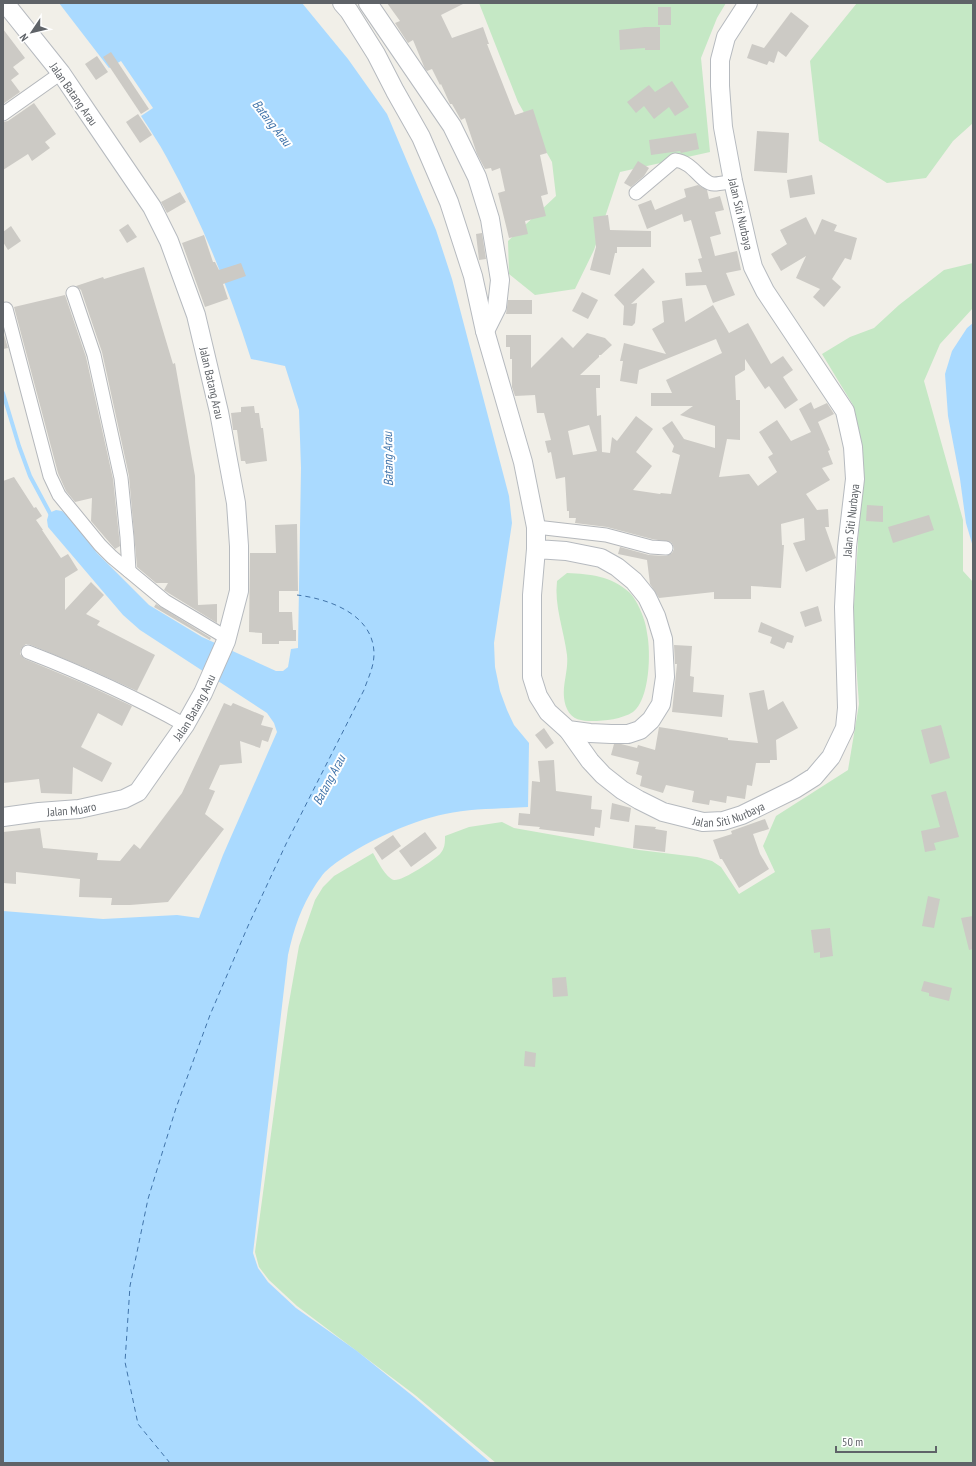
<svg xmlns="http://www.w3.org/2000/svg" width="976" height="1466" font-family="'PT Sans Narrow',sans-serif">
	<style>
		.green { fill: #c5e8c5 }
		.water { fill: #aadaff }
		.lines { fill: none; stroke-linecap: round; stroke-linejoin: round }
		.stream { stroke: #aadaff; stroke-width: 4 }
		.ferry { stroke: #4174aa; stroke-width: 1; stroke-dasharray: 5 4; stroke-linecap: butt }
		.building { fill: #cccac5; fill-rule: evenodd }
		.street-casing { stroke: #b5b8bc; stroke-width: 15 }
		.secondary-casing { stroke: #b6babf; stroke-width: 20 }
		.street { stroke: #fff; stroke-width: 13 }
		.secondary { stroke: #fff; stroke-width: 18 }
		.labels { text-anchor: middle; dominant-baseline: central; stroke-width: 4; stroke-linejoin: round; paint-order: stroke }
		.street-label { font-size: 12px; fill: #5f6368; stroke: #fff }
		.water-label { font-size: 13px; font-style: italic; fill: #4174aa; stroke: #fff }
	</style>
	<rect width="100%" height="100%" fill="#f1efe8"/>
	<g class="green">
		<path d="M 479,3 L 726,3 L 717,18 L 701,58 L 710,152 L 620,172 L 594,250 L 575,289 L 535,295 L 509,274 L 508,241 L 556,196 L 552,162 L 518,102 Z"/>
		<path d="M 857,3 L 973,3 L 973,123 L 953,141 L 926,178 L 887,183 L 819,141 L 810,61 Z"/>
		<path d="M 973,263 L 973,308 L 940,344 L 924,381 L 963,520 L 963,571 L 973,582 L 973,1463 L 496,1463 L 415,1395 L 297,1306 L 269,1280 L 259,1267 L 255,1252 L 288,1008 L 299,946 L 315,900 L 323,887 L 334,876 L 373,853 C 377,860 386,878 394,880 C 403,881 434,860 440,854 C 445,848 445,843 445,836 L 469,827 L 502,822 L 514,828 L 639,850 L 697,857 L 712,861 L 721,867 L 739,894 L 775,872 L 763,846 L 776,816 L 848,770 L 859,704 L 853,620 L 863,463 L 853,405 L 822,354 L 850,337 L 874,328 L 899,305 L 944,270 Z"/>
		<path d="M 567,573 C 591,574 611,576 629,592 C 638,601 646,621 647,633 C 651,652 650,699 633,712 C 622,719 605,721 592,721 C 582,721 572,720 567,709 C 559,690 569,674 567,655 C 564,630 554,606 557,581 Z"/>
	</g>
	<g class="water">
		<path d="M 59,3 L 302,3 L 348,59 L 387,114 L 436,230 L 452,279 L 509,496 L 512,523 L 494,643 L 495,667 L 500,691 L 507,710 L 514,725 L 529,743 L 528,807 C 501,809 472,808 445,814 C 410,821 352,847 325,872 C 322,875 319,880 316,884 C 301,907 294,928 288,955 L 253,1253 L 258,1268 L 268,1282 L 296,1308 L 357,1351 L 414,1397 L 491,1463 L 3,1463 L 3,911 L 103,919 L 177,915 L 199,918 L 223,855 L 277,732 L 274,723 L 267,713 L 140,630 L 123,615 L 48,527 L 47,520 L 49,513 L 56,510 L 62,511 L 68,516 L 97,553 L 149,605 L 202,637 L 276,671 L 283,671 L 288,667 L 291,649 L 298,648 L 301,468 L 299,410 L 285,366 L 251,359 C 229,289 202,222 167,158 C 159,143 150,130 141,116 L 153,108 L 121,61 L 109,68 Z"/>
		<path d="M 973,323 L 973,547 L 966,523 L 960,479 L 948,416 L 945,374 L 952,351 L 967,328 Z"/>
	</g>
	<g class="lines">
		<path class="stream" d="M 3,393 L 19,446 L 30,476 L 52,517"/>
		<path class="ferry" d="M 170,1463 L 138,1424 L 125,1362 L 130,1286 L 148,1199 L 176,1108 L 210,1015 L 248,926 L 286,844 L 364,690 C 368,678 374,667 374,654 C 374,615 330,599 297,595"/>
	</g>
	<g class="building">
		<path d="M 387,3 L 465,3 L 441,15 L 452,38 L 483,27 L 489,44 L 487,44 L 515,115 L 533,109 L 547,153 L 540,155 L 548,194 L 541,196 L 546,216 L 525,221 L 528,234 L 509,238 L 498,193 L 505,191 L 500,168 L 492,171 L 491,168 L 485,169 L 477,154 L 465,118 L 461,120 L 452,104 L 450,104 L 441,84 L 440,85 L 432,69 L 427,71 L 425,69 L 413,40 L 408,43 L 395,23 L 400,21 Z"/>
		<rect x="658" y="7" width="13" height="18"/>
		<path d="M 791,12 L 809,26 L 786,57 L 778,51 L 774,63 L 769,61 L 767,65 L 747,58 L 752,44 L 764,48 Z"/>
		<path d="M 645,27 L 660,27 L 660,50 L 645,50 L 645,48 L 620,50 L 619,30 Z"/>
		<path d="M 3,29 L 25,58 L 13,67 L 19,74 L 11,80 L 20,92 L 3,104 Z"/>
		<path d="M 111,52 L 149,109 L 141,114 L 103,57 Z"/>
		<path d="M 97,56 L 108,72 L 96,80 L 85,64 Z"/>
		<path d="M 672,81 L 689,107 L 675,116 L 669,107 L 654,119 L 644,106 L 636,113 L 627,102 L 649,85 L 655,92 Z"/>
		<path d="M 34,103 L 56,134 L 45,142 L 50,148 L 32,161 L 28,154 L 3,170 L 3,122 L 8,121 Z"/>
		<path d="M 138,114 L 152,135 L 140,143 L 126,122 Z"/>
		<path d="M 757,131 L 789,133 L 787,173 L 754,171 Z"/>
		<path d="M 696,133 L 699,149 L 681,153 L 680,151 L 651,155 L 649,140 Z"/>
		<path d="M 638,161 L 649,168 L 644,176 L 631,187 L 624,183 Z"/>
		<path d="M 812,175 L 815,194 L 790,198 L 787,180 Z"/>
		<path d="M 698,185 L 707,190 L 709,199 L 720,196 L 724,210 L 715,212 L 721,234 L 710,237 L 715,256 L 737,251 L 741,270 L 726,273 L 735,295 L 713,303 L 706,285 L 686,286 L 685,273 L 702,272 L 698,259 L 702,258 L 691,220 L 684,222 L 682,214 L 647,229 L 638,205 L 651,200 L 655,210 L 686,197 L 684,189 Z"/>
		<path d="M 180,192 L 186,202 L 167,213 L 161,202 Z"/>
		<path d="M 608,215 L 610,230 L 651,231 L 651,247 L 617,247 L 617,253 L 615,253 L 610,275 L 590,270 L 596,247 L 593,217 Z"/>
		<path d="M 806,217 L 815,235 L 822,219 L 837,225 L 834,231 L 857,238 L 851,260 L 845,258 L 832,279 L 841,287 L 824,307 L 813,297 L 820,289 L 796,278 L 806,256 L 781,271 L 771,254 L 787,244 L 780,230 Z"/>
		<path d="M 128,224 L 137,237 L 127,243 L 119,230 Z"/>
		<path d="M 11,226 L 21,241 L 8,250 L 3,242 L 3,232 Z"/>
		<path d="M 482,233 L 486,259 L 479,260 L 476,234 Z"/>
		<path d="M 204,235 L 213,262 L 215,262 L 219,270 L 241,263 L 246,276 L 223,284 L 228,299 L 205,307 L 182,243 Z"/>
		<path d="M 144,267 L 173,364 L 175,363 L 195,476 L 198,605 L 217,604 L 217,623 L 170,594 L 164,590 L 168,583 L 156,583 L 137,567 L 129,476 L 102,352 L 81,290 L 76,286 L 103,277 L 104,279 Z"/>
		<path d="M 643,268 L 655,282 L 631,304 L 637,303 L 635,323 L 632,326 L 623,325 L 624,306 L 614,295 Z"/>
		<path d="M 582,292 L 598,300 L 588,319 L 572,311 Z"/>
		<path d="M 65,295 L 86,357 L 113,479 L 120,546 L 115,549 L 91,521 L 92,498 L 75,502 L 66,491 L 58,473 L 14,307 Z"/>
		<path d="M 682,298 L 685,322 L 713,305 L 729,333 L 748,323 L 771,364 L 783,356 L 793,370 L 783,377 L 798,400 L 785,409 L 769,386 L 765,389 L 745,359 L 745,370 L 735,376 L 736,400 L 740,400 L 740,440 L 727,439 L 719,477 L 749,474 L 758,486 L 777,472 L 768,457 L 773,454 L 759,432 L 777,420 L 791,441 L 811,432 L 799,409 L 811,402 L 814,409 L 827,403 L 834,414 L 818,422 L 830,450 L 828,451 L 833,464 L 822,468 L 830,480 L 806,494 L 817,510 L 828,509 L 829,527 L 825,527 L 836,558 L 806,572 L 793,543 L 805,540 L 804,518 L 781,524 L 782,545 L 784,545 L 781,588 L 751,586 L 751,599 L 714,599 L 714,592 L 659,598 L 650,584 L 647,560 L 618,554 L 620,547 L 649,555 L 666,556 L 672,553 L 674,549 L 673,545 L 671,542 L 652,539 L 607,527 L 575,523 L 576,518 L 569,518 L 569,511 L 567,511 L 565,477 L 556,479 L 551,452 L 548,453 L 545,441 L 551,440 L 544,413 L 537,413 L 535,395 L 515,396 L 512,387 L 512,359 L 510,359 L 510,347 L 506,347 L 506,335 L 531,335 L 531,368 L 562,337 L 573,348 L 587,333 L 605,338 L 612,345 L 601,355 L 599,355 L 599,357 L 580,375 L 600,375 L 600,388 L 596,388 L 597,416 L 601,415 L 602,452 L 610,453 L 612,437 L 617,441 L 636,416 L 653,429 L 636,452 L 652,466 L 633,490 L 660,494 L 661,493 L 671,494 L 680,455 L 672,452 L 674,446 L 662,428 L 672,421 L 684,439 L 715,448 L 715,426 L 680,415 L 693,406 L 651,406 L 651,393 L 672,393 L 666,380 L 722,353 L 716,339 L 639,370 L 637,384 L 620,381 L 623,361 L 620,361 L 624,343 L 666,354 L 652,329 L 664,322 L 662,301 ZM 589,425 L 597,451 L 573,455 L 568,431 Z"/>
		<path d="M 508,300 L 532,300 L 532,314 L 506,314 Z"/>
		<path d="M 3,335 L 4,335 L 8,348 L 3,349 Z"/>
		<path d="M 254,406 L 255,413 L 259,413 L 261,428 L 263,428 L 267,461 L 246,464 L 245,461 L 241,461 L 237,430 L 233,430 L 231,413 L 241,412 L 241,407 Z"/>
		<path d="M 14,477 L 34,508 L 36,507 L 42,516 L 36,520 L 43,530 L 42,530 L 61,558 L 68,554 L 78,570 L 65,578 L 65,610 L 91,582 L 104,595 L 86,614 L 100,621 L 97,625 L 155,655 L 137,691 L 91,670 L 31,645 L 26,644 L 21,649 L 20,654 L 25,659 L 85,684 L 132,706 L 122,726 L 98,713 L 81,747 L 112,763 L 102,782 L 73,767 L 72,794 L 41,793 L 39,779 L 3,783 L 3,481 Z"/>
		<path d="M 867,505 L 883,506 L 883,522 L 866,521 Z"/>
		<path d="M 929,515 L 934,530 L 893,543 L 888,527 Z"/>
		<path d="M 297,524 L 298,591 L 279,591 L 279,612 L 292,612 L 293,630 L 296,630 L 296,641 L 279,641 L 279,644 L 262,644 L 262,633 L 249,632 L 250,553 L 276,553 L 275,525 Z"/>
		<path d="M 156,604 L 211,638 L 210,640 L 154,607 Z"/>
		<path d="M 818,606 L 822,621 L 805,627 L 800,612 Z"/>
		<path d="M 761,622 L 794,636 L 792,643 L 787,642 L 784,649 L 770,643 L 772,637 L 758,632 Z"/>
		<path d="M 674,645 L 692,646 L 690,676 L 694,677 L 693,692 L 724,695 L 722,717 L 672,712 L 677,664 L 675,664 Z"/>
		<path d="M 764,690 L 768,710 L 783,701 L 798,728 L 776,740 L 777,760 L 770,760 L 770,763 L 756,763 L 752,786 L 747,785 L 745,799 L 727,796 L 726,803 L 710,800 L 709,805 L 692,802 L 694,791 L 666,785 L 663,793 L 640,786 L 642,776 L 636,774 L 639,762 L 611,755 L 614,744 L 621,744 L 637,748 L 638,745 L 655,750 L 659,727 L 728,738 L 728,740 L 758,743 L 749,693 Z"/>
		<path d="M 224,703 L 231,706 L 233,703 L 264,716 L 261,725 L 273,728 L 268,742 L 262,740 L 260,748 L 240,741 L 242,763 L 220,765 L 209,789 L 215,791 L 205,814 L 224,829 L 168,902 L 130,905 L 111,905 L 112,898 L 79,897 L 80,879 L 16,872 L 16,884 L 3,883 L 3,832 L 40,828 L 43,848 L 98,853 L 97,860 L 120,861 L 134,844 L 140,849 L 182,793 Z"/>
		<path d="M 941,725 L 950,758 L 930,764 L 921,730 Z"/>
		<path d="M 544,728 L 554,743 L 546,749 L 535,735 Z"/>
		<path d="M 554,760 L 556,791 L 592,796 L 591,809 L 602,810 L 600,828 L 595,827 L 594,836 L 539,829 L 540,827 L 518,825 L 519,813 L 530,814 L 532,781 L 540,782 L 538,761 Z"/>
		<path d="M 946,791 L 959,837 L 934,843 L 936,850 L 925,852 L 921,831 L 940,827 L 931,795 Z"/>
		<path d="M 612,803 L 631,808 L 629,822 L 610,819 Z"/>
		<path d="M 765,819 L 769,829 L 753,834 L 760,854 L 769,869 L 739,888 L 722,859 L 720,859 L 713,840 L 732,834 L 731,831 Z"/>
		<path d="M 635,825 L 656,827 L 655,829 L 667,831 L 665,852 L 633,848 Z"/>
		<path d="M 425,832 L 437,848 L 411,867 L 399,851 Z"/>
		<path d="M 393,835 L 401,846 L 382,860 L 374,848 Z"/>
		<path d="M 928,896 L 940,899 L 934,928 L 922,926 Z"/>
		<path d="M 973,916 L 973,949 L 969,950 L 961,918 Z"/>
		<path d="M 830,928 L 833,956 L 820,958 L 820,952 L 814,953 L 811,930 Z"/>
		<path d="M 566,977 L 568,996 L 553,997 L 552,978 Z"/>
		<path d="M 924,981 L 952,988 L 949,1001 L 929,996 L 929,993 L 921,991 Z"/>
		<path d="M 525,1051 L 536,1053 L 535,1067 L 524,1066 Z"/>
	</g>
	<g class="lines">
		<g class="street-casing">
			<g id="street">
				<path d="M 3,114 L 61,73"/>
				<path d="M 636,193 L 675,160 C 694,162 701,184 714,184 C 720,184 727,182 733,181"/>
				<path d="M 73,293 L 94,355 L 121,478 L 127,537 L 129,571"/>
				<path d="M 6,309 L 50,476 L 59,495 L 100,545 L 112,557 L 165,601 L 227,638"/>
				<path d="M 536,527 L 606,535 L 651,547 L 666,548"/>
				<path d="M 28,652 C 82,673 135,697 185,725"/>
			</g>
		</g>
		<g class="secondary-casing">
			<g id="secondary">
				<path d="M 342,3 L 349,11 L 376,54 L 395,91 L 421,137 L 449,202 L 473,276 L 485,331 L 523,462 L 536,527 L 536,549 L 532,595 L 532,677 L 538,696 L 548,712 L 568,730 L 590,733 L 611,734 L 628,734 L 640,730 L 651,720 L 661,704 L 665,677 L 663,639 L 656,616 L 647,597 L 634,581 L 617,567 L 601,558 L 566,551 L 536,549"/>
				<path d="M 368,3 L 452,126 L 477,177 L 490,219 L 500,280 L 497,307 L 485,331"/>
				<path id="s1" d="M 568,730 L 590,761 L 603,775 L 622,790 L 639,800 L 663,812 L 703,822 L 723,821 L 742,815 L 795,789 L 814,777 L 831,757 L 845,728 L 847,708 L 844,607 L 847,547 L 855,479 L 853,447 L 845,411 L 765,291 L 753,267 L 748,247 L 733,181 L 723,127 L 720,86 L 720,60 L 726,37 L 748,3"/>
				<path id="s2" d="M 3,817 L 39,812 L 79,809 L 124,799 L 138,792 L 185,725 L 203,693 L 226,641 L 239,591 L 239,546 L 236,503 L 219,412 L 196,315 L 169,241 L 152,207 L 88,113 L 61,73 L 5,3"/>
			</g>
		</g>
		<use href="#street" class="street"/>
		<use href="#secondary" class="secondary"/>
	</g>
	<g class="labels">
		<g class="street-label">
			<text transform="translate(74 94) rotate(55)">Jalan Batang Arau</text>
			<text transform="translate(741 214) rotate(77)">Jalan Siti Nurbaya</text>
			<text transform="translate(212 383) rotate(77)">Jalan Batang Arau</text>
			<text stroke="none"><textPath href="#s1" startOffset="557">Jalan Siti Nurbaya</textPath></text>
			<text stroke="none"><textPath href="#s2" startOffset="240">Jalan Batang Arau</textPath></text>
			<text stroke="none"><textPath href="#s2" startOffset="69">Jalan Muaro</textPath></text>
			<text stroke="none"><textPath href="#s1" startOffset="196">Jalan Siti Nurbaya</textPath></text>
		</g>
		<g class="water-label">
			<text transform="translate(272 123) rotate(52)">Batang Arau</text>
			<text transform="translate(388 459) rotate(-91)">Batang Arau</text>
			<text transform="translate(329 780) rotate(-62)">Batang Arau</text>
		</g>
	</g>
	<rect width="976" height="1466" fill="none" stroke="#5f6368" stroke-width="8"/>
	<g transform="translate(32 32) rotate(235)" stroke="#ffffff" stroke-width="3" paint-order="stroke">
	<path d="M0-3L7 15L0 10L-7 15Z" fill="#5f6368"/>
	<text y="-6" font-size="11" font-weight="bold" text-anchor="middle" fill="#5f6368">N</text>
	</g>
	<path d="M836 1446v6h100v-6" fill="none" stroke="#5f6368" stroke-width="2"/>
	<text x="842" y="1446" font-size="12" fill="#5f6368" stroke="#ffffff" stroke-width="3" paint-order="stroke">50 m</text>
</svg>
